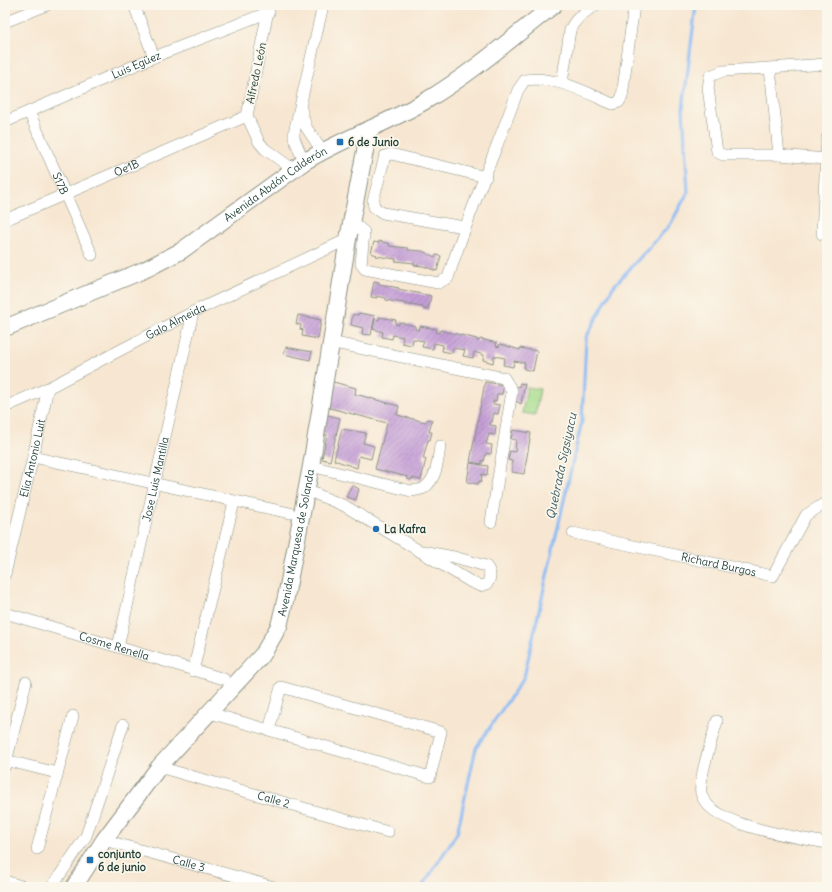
<svg xmlns="http://www.w3.org/2000/svg" width="832" height="892" font-family="Delius,sans-serif">
	<style>
		.pitch { fill: #a7dc8c; stroke: #638c60 }
		.lines { fill: none; stroke-linecap: round; stroke-linejoin: round }
		.stream { stroke: #89bbf6; stroke-width: 3 }
		.building { fill: url(#building-hatch) }
		.street-casing { stroke: #8b9283; stroke-width: 12 }
		.secondary-casing { stroke: #8b9283; stroke-width: 18 }
		.street { stroke: #fff; stroke-width: 11 }
		.secondary { stroke: #fff; stroke-width: 16 }
		.poi-dot { fill: #1f6fb2; stroke: #fbf7ec; stroke-width: 1.5 }
		.labels { text-anchor: middle; dominant-baseline: central; stroke-width: 3.5; stroke-linejoin: round; paint-order: stroke }
		.street-label { font-size: 11px; fill: #1f3d34; stroke: #fbf7ec }
		.poi-label { font-size: 11px; font-weight: bold; fill: #1f3d34; stroke: #fbf7ec; text-anchor: start }
		.water-label { font-size: 12px; font-style: italic; fill: #3a5c64; stroke: #fbf7ec }
	</style>
	<defs>
		<pattern id="building-hatch" width="6" height="6" patternUnits="userSpaceOnUse"><rect width="6" height="6" fill="#c49ed7"/><path d="M-1 1l2-2M0 6l6-6M5 7l2-2" fill="none" stroke="#9f82af"/></pattern>
	</defs>
	<rect width="100%" height="100%" fill="#fbf7ec"/>
	<filter id="ink" filterUnits="userSpaceOnUse"><feTurbulence type="fractalNoise" baseFrequency=".025" numOctaves="2"/><feDisplacementMap in="SourceGraphic" scale="8" xChannelSelector="R" yChannelSelector="G"/><feConvolveMatrix kernelMatrix="1 2 1 2 8 2 1 2 1" color-interpolation-filters="sRGB"/></filter>
	<filter id="wash" filterUnits="userSpaceOnUse"><feTurbulence type="fractalNoise" baseFrequency=".012" numOctaves="4" result="noise"/><feDisplacementMap in="SourceGraphic" scale="16" xChannelSelector="R" yChannelSelector="G"/><feGaussianBlur stdDeviation="0.9" result="paint"/><feColorMatrix in="noise" values="0 0 0 0 0 0 0 0 0 0 0 0 0 0 0 0 0 1.4 0 .05"/><feComposite in="paint" operator="in"/></filter>
	<g filter="url(#wash)">
		<rect width="100%" height="100%" fill="#f7e7d2"/>
		<path class="pitch" d="M 527,387 L 540,389 L 535,415 L 522,413 Z"/>
		<g class="lines">
			<path class="stream" d="M 422,887 L 457,833 L 476,748 L 524,677 L 582,421 L 586,338 L 613,287 L 670,225 L 688,192 L 683,109 L 696,5"/>
		</g>
		<g id="blocks">
			<g class="building">
				<path d="M 379,241 L 390,244 L 389,246 L 408,248 L 408,250 L 422,251 L 435,257 L 436,255 L 441,256 L 437,271 L 423,266 L 414,265 L 414,263 L 395,261 L 396,259 L 376,256 L 377,255 L 371,253 L 374,242 L 379,243 Z"/>
				<path d="M 374,281 L 379,282 L 379,284 L 399,288 L 398,289 L 431,296 L 428,310 L 423,309 L 423,307 L 404,304 L 405,303 L 391,301 L 386,300 L 386,298 L 377,296 L 377,298 L 371,297 Z"/>
				<path d="M 359,313 L 375,316 L 371,335 L 362,334 L 363,328 L 351,325 L 353,314 L 358,315 Z"/>
				<path d="M 298,315 L 321,320 L 318,339 L 302,336 L 303,330 L 300,329 L 301,325 L 296,324 Z"/>
				<path d="M 379,317 L 396,320 L 395,324 L 399,325 L 399,322 L 415,326 L 415,329 L 419,330 L 420,326 L 437,329 L 436,332 L 439,333 L 440,330 L 477,339 L 477,341 L 479,341 L 480,339 L 497,343 L 496,346 L 499,347 L 500,344 L 520,350 L 520,348 L 537,351 L 533,371 L 524,369 L 525,363 L 514,361 L 513,367 L 503,365 L 505,358 L 494,356 L 493,363 L 483,360 L 484,355 L 474,352 L 473,358 L 463,356 L 465,350 L 453,348 L 452,353 L 442,351 L 443,345 L 434,343 L 433,349 L 422,347 L 424,341 L 413,339 L 412,345 L 402,343 L 403,337 L 393,335 L 392,339 L 382,337 L 383,332 L 373,329 L 375,319 L 379,320 Z"/>
				<path d="M 286,347 L 312,352 L 310,360 L 284,354 Z"/>
				<path d="M 333,382 L 356,388 L 355,394 L 399,406 L 397,415 L 425,422 L 428,419 L 432,420 L 429,432 L 432,432 L 430,440 L 428,440 L 423,459 L 426,459 L 421,480 L 412,478 L 411,480 L 407,479 L 408,477 L 375,469 L 387,423 L 326,407 Z"/>
				<path d="M 485,382 L 504,385 L 502,394 L 497,394 L 496,401 L 493,401 L 493,404 L 500,405 L 498,414 L 494,413 L 492,422 L 491,421 L 490,425 L 496,426 L 495,435 L 489,434 L 486,444 L 492,445 L 491,454 L 486,453 L 484,461 L 482,460 L 482,464 L 470,462 Z"/>
				<path d="M 520,383 L 525,384 L 521,404 L 514,400 L 517,386 L 519,387 Z"/>
				<path d="M 324,414 L 340,418 L 330,461 L 322,459 L 327,435 L 320,433 Z"/>
				<path d="M 342,429 L 366,433 L 363,443 L 374,446 L 371,459 L 359,456 L 357,468 L 334,460 Z"/>
				<path d="M 513,430 L 531,433 L 524,474 L 512,472 L 512,461 L 508,460 L 510,451 L 515,452 L 516,440 L 511,439 Z"/>
				<path d="M 470,463 L 488,466 L 487,475 L 482,474 L 481,482 L 479,481 L 478,484 L 467,482 Z"/>
				<path d="M 352,485 L 359,489 L 356,500 L 346,497 Z"/>
			</g>
		</g>
	</g>
	<g filter="url(#ink)">
		<use href="#blocks" fill-opacity="0" stroke="#8b9283" stroke-width="1"/>
		<g class="lines">
			<g class="street-casing">
				<g id="street">
					<path d="M 134,5 L 154,57"/>
					<path d="M 269,6 L 247,116 L 259,142 L 265,149 L 294,170"/>
					<path d="M 5,22 L 47,5"/>
					<path d="M 770,68 L 779,155 L 723,155 L 717,152 L 708,88 L 710,76 L 723,71 L 827,64"/>
					<path d="M 562,83 L 570,30 C 575,18 585,12 596,5"/>
					<path d="M 301,109 L 306,127 L 322,151"/>
					<path id="s1" d="M 29,112 L 92,255"/>
					<path id="s2" d="M 5,122 L 154,57 L 269,12"/>
					<path d="M 779,155 L 826,159"/>
					<path d="M 304,162 L 294,138 L 294,133 L 323,5"/>
					<path id="s3" d="M 5,220 L 247,116"/>
					<path d="M 351,221 L 364,232 L 361,264 L 365,269 L 438,283 L 448,278 C 468,214 495,153 518,90 L 525,80 C 555,75 587,93 613,104 L 619,102 L 622,97 L 634,5"/>
					<path d="M 464,227 L 383,213 L 374,207 L 373,201 L 385,156 L 391,154 L 486,177"/>
					<path d="M 822,234 L 827,138"/>
					<path d="M 330,342 L 504,378 L 512,391 L 491,522"/>
					<path id="s4" d="M 5,407 L 48,388 L 193,312 L 348,239"/>
					<path d="M 33,457 L 290,513"/>
					<path d="M 311,466 L 411,491 C 415,490 421,490 424,488 C 437,479 438,460 440,446"/>
					<path d="M 306,490 L 345,506 L 471,582 L 480,586 L 487,584 C 491,578 491,572 486,566 L 454,557 L 421,551"/>
					<path id="s5" d="M 573,533 L 773,576 L 806,515 L 827,502"/>
					<path id="s6" d="M 5,574 L 33,457 L 48,388"/>
					<path id="s7" d="M 5,613 L 224,679"/>
					<path id="s8" d="M 118,647 L 193,312"/>
					<path d="M 193,671 L 234,502"/>
					<path d="M 210,713 L 430,777 L 441,732 L 281,687 L 269,730"/>
					<path d="M 717,721 C 713,736 698,780 701,793 C 709,827 798,837 827,843"/>
					<path d="M 5,760 L 57,773"/>
					<path d="M 5,766 L 26,682"/>
					<path id="s9" d="M 159,767 L 388,832"/>
					<path id="s10" d="M 104,840 L 274,887"/>
					<path d="M 37,849 L 73,716"/>
					<path d="M 5,881 L 24,887"/>
					<path d="M 52,887 L 86,836 L 123,725"/>
				</g>
			</g>
			<g class="secondary-casing">
				<g id="secondary">
					<path id="s11" d="M 5,328 L 144,270 L 181,251 L 304,162 C 343,138 387,124 427,100 C 472,73 512,38 554,5"/>
					<path id="s12" d="M 74,887 L 104,840 L 159,767 L 263,654 L 279,626 L 286,597 L 311,466 L 348,239 L 369,130"/>
				</g>
			</g>
			<use href="#street" class="street"/>
			<use href="#secondary" class="secondary"/>
		</g>
	</g>
	<g class="poi-dot">
		<rect x="336" y="138" width="8" height="8" rx="2"/>
		<circle cx="376" cy="529" r="4"/>
		<rect x="86" y="856" width="8" height="8" rx="2"/>
	</g>
	<g class="labels">
		<g class="street-label">
			<text stroke="none"><textPath href="#s2" startOffset="143">Luis Egüez</textPath></text>
			<text transform="translate(256 73) rotate(-78)">Alfredo León</text>
			<text stroke="none"><textPath href="#s3" startOffset="132">Oe1B</textPath></text>
			<text stroke="none"><textPath href="#s1" startOffset="78">S17B</textPath></text>
			<text stroke="none"><textPath href="#s11" startOffset="308">Avenida Abdón Calderón</textPath></text>
			<text stroke="none"><textPath href="#s4" startOffset="191">Galo Almeida</textPath></text>
			<text stroke="none"><textPath href="#s6" startOffset="119">Elia Antonio Luit</textPath></text>
			<text stroke="none"><textPath href="#s8" startOffset="172">Jose Luis Mantilla</textPath></text>
			<text stroke="none"><textPath href="#s12" startOffset="418">Avenida Marquesa de Solanda</textPath></text>
			<text stroke="none"><textPath href="#s5" startOffset="149">Richard Burgos</textPath></text>
			<text stroke="none"><textPath href="#s7" startOffset="114">Cosme Renella</textPath></text>
			<text stroke="none"><textPath href="#s9" startOffset="119">Calle 2</textPath></text>
			<text stroke="none"><textPath href="#s10" startOffset="88">Calle 3</textPath></text>
		</g>
		<g class="poi-label">
			<text x="348" y="142">6 de Junio</text>
			<text x="384" y="529">La Kafra</text>
			<text x="98" y="854">conjunto<tspan x="98" dy="13">6 de junio</tspan></text>
		</g>
		<g class="water-label">
			<text transform="translate(561 466) rotate(-78)">Quebrada Sigsiyacu</text>
		</g>
	</g>
	<rect width="832" height="892" fill="none" stroke="#fbf7ec" stroke-width="20"/>
</svg>
